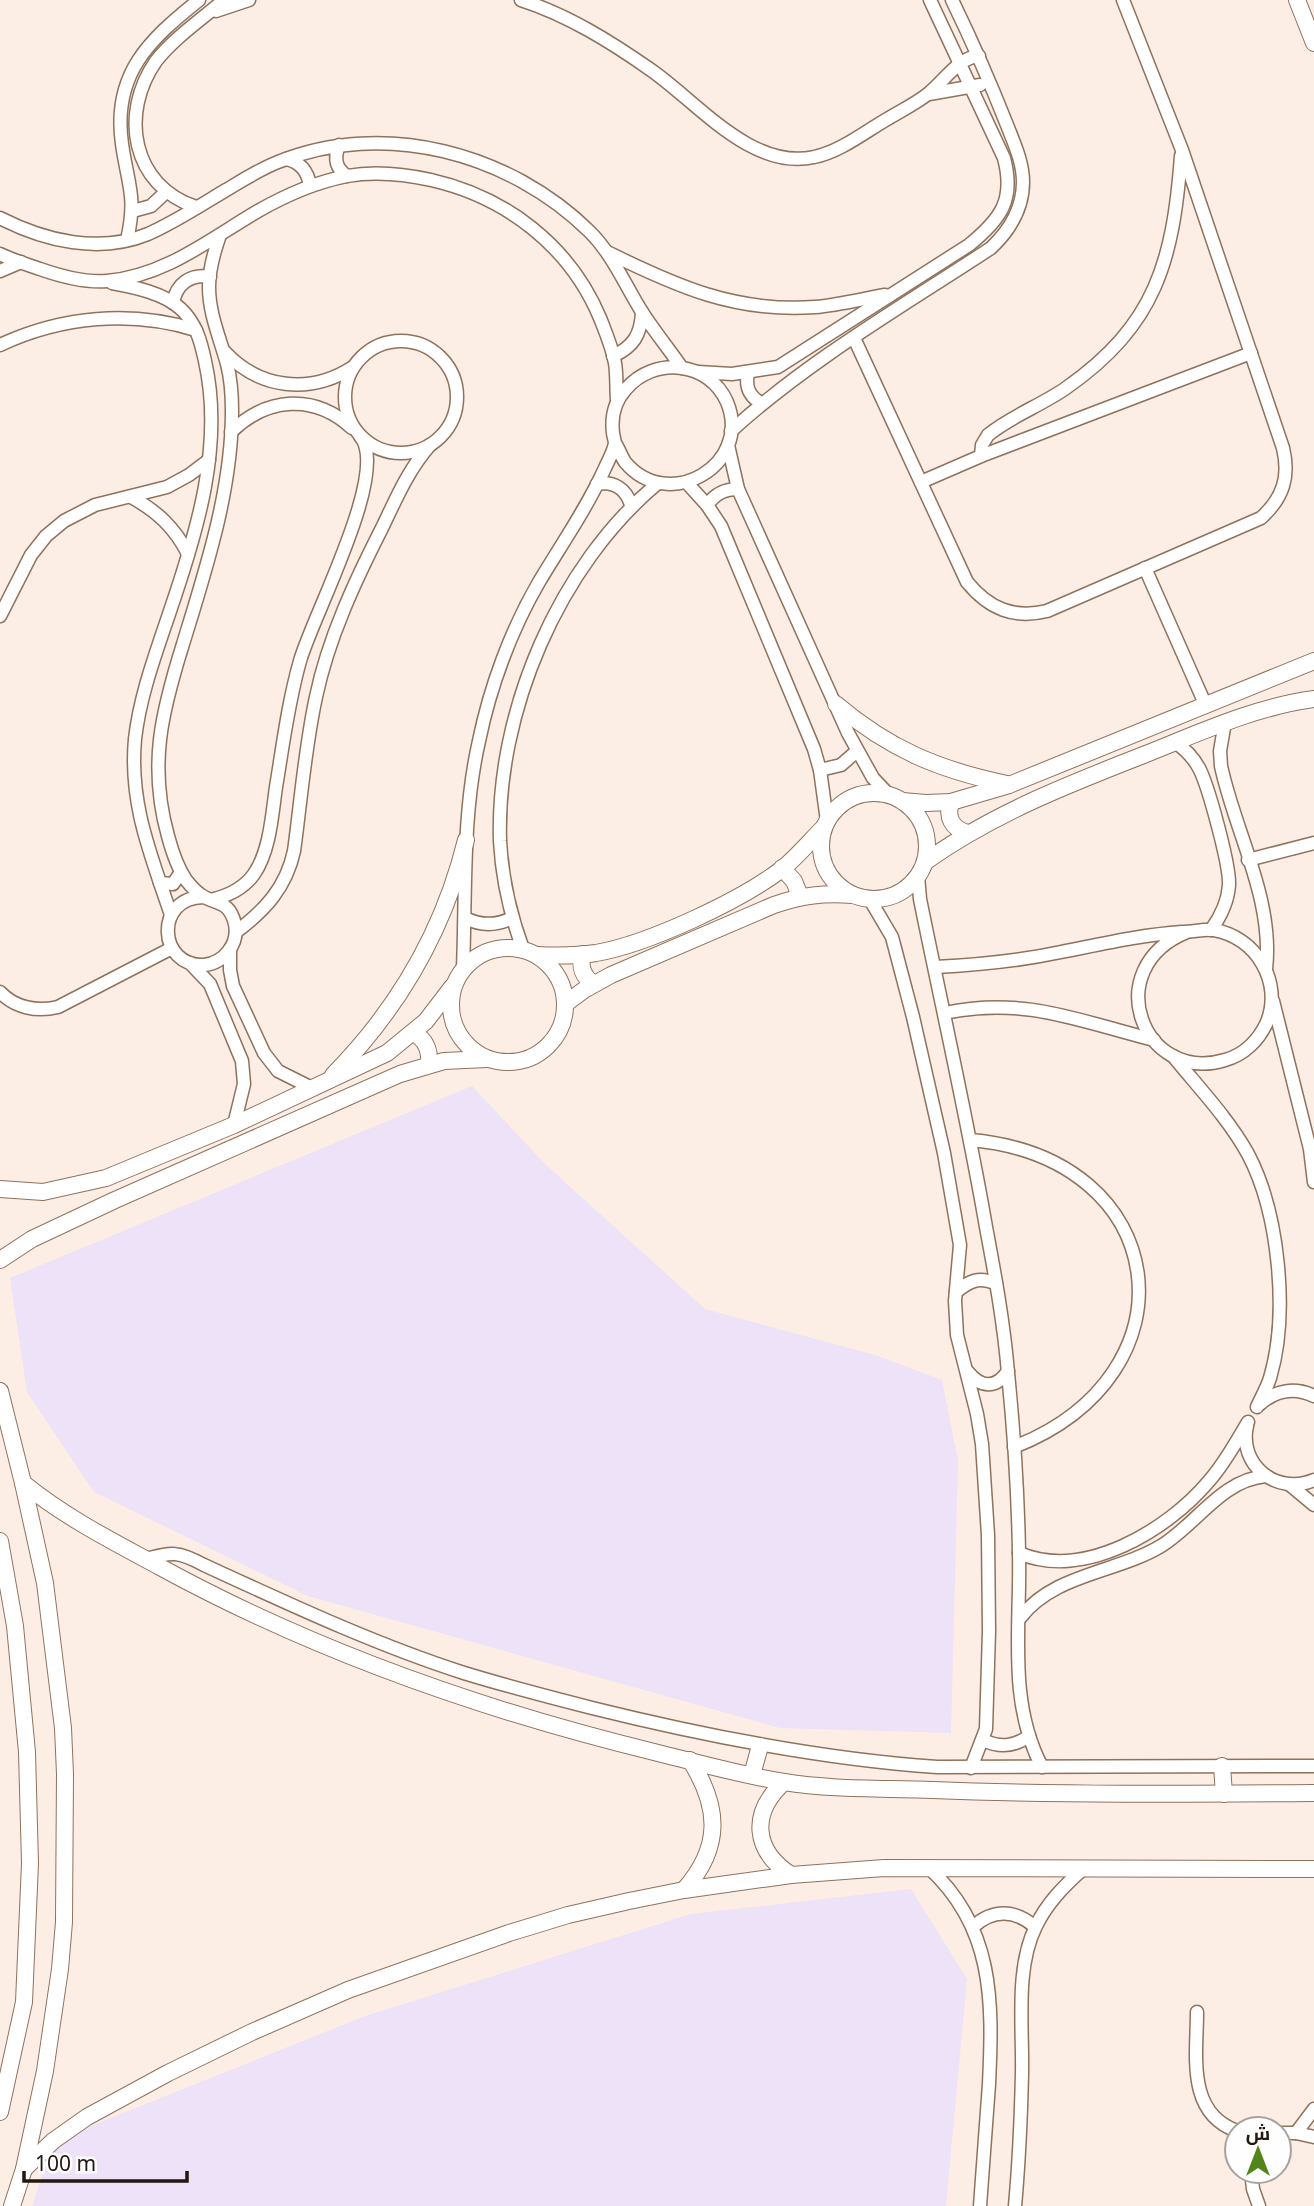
<svg xmlns="http://www.w3.org/2000/svg" width="1314" height="2206" font-family="'Noto Sans',Cairo,sans-serif">
	<style>
		.commercial { fill: #ede2f7 }
		.lines { fill: none; stroke-linecap: round; stroke-linejoin: round }
		.minor-casing { stroke: #8f725c; stroke-width: 15 }
		.tertiary-casing { stroke: #8f725c; stroke-width: 18 }
		.minor { stroke: #fff; stroke-width: 12 }
		.tertiary { stroke: #fff; stroke-width: 16 }
	</style>
	<rect width="100%" height="100%" fill="#fceee5"/>
	<g class="commercial">
		<path d="M 472,1086 L 545,1164 L 705,1309 L 875,1355 L 942,1380 L 958,1461 L 951,1733 L 780,1728 L 308,1596 L 94,1492 L 27,1392 L 10,1278 Z"/>
		<path d="M 911,1889 L 967,1979 L 946,2206 L 32,2206 L 53,2141 L 365,2016 L 691,1914 Z"/>
	</g>
	<g class="lines">
		<g class="minor-casing">
			<g id="minor">
				<path d="M 521,0 C 568,15 611,42 651,70 C 697,102 752,171 814,157 C 840,152 866,131 889,118 C 902,110 917,103 929,93 C 944,81 959,57 979,56"/>
				<path d="M 216,11 L 249,0"/>
				<path d="M 929,94 L 980,85"/>
				<path d="M 339,145 C 334,158 335,168 347,176"/>
				<path d="M 286,159 C 300,162 308,171 310,186"/>
				<path d="M 196,207 C 132,186 119,114 156,61 C 174,38 202,19 224,0"/>
				<path d="M 133,211 L 151,206 L 166,192"/>
				<path d="M 0,218 C 45,241 99,254 148,234 C 175,222 201,205 226,190 C 243,180 260,169 278,162 C 384,119 510,153 590,232 C 613,255 625,285 642,312 C 654,331 669,349 682,368"/>
				<path d="M 127,240 C 137,196 128,186 122,144 C 112,74 149,40 199,0"/>
				<path d="M 607,252 C 676,286 736,313 815,307 C 838,305 862,299 885,295"/>
				<path d="M 0,254 C 12,260 26,264 40,269 C 60,276 84,283 107,281 C 165,276 210,239 258,211 C 286,195 316,182 347,176 C 374,171 404,174 431,180 C 506,197 570,246 600,318 C 606,333 612,347 615,363 C 617,375 616,388 617,400"/>
				<path d="M 0,271 L 21,262"/>
				<path d="M 112,283 C 134,287 164,293 181,309 C 196,323 201,342 205,361 C 224,445 197,532 170,611 C 156,653 140,695 135,739 C 129,804 151,855 171,915"/>
				<path d="M 173,303 C 176,284 191,273 210,277"/>
				<path d="M 854,338 L 967,582 C 989,609 1014,619 1047,611 L 1261,518 C 1283,498 1290,477 1283,448 L 1182,150 L 1123,0"/>
				<circle cx="401" cy="397" r="56"/>
				<path d="M 0,345 C 62,316 131,310 196,330"/>
				<path d="M 224,351 C 259,389 310,395 353,367"/>
				<path d="M 613,356 C 633,347 641,335 642,312"/>
				<path d="M 698,372 L 732,374 L 778,367 L 969,245 C 1001,219 1015,200 1004,158 L 930,0"/>
				<path d="M 748,373 C 745,387 749,396 761,403"/>
				<path d="M 731,431 C 809,360 903,306 991,248 C 1010,230 1023,209 1023,182 C 1023,162 1014,143 1007,125 C 990,82 972,41 952,0"/>
				<path d="M 231,432 C 267,397 314,393 352,428"/>
				<path d="M 728,445 L 738,489 L 848,733 L 873,778 L 889,795"/>
				<path d="M 981,456 L 982,445 L 988,435 C 1011,416 1042,405 1066,388 C 1156,325 1173,261 1181,156"/>
				<path d="M 921,482 L 981,456 L 1251,353"/>
				<path d="M 687,483 L 707,505 L 721,526 L 814,749 L 820,770 L 827,821"/>
				<path d="M 597,484 C 614,481 626,489 631,505"/>
				<path d="M 131,497 C 157,511 175,528 188,554"/>
				<path d="M 707,505 C 715,494 724,489 738,489"/>
				<path d="M 1145,568 L 1206,706"/>
				<path d="M 0,616 L 31,555 L 46,536 L 64,521 L 95,505 L 167,487 L 189,475 L 209,460"/>
				<path d="M 1225,722 L 1220,751 L 1221,766 C 1235,832 1274,899 1266,969"/>
				<path d="M 1175,742 C 1185,749 1194,758 1200,770 C 1209,789 1230,865 1229,885 C 1228,902 1221,916 1211,930"/>
				<path d="M 820,770 L 841,765 L 857,751"/>
				<path d="M 1248,860 L 1314,843"/>
				<path d="M 918,876 L 920,899 C 942,1008 967,1117 986,1227 C 995,1275 1004,1324 1008,1373 C 1014,1433 1018,1493 1019,1553 C 1021,1625 1007,1701 1042,1767"/>
				<path d="M 160,883 L 173,884 L 181,872"/>
				<path d="M 203,897 C 154,898 158,967 204,965 C 224,963 239,944 235,924 C 229,899 215,905 201,895 C 195,891 190,885 186,880 C 177,867 172,851 168,836 C 148,765 162,711 183,644 C 206,569 232,490 232,411 C 232,395 231,379 227,364 C 220,338 209,314 209,287 C 209,269 214,252 220,235"/>
				<path d="M 869,898 L 892,937 L 913,1017 L 944,1153 L 960,1245 L 955,1301 L 957,1335 L 977,1414 L 982,1444 L 988,1535 L 989,1631 L 986,1729 L 971,1768"/>
				<path d="M 214,899 C 230,895 244,888 254,874 C 270,851 272,815 276,787 C 283,745 288,703 300,661 C 312,617 391,471 360,436"/>
				<path d="M 465,918 C 481,926 496,926 512,918"/>
				<path d="M 236,932 C 265,910 286,888 294,851 C 301,800 305,747 316,697 C 328,639 355,581 382,528 C 396,499 408,470 430,445"/>
				<path d="M 230,949 L 230,970 L 233,986 L 264,1053 L 278,1071 L 310,1087"/>
				<path d="M 523,949 C 510,914 502,878 500,841 C 496,712 559,565 658,483"/>
				<path d="M 190,963 L 210,984 L 242,1061 L 244,1084 L 234,1125"/>
				<path d="M 935,967 C 977,965 1019,961 1061,952 C 1102,944 1140,935 1182,932 C 1193,932 1203,929 1214,930 C 1256,937 1283,982 1267,1022 C 1259,1040 1244,1055 1225,1060 C 1143,1085 1098,968 1187,932"/>
				<path d="M 463,968 C 466,892 462,815 479,741 C 490,687 511,630 539,582 C 561,545 587,508 605,468 C 608,461 614,451 615,443 C 615,442 613,434 613,433 C 611,417 615,401 626,389 C 654,356 709,361 727,402 C 753,465 668,514 625,462 C 621,456 619,449 615,443"/>
				<path d="M 0,992 C 15,1008 37,1012 58,1007 L 172,948"/>
				<path d="M 1273,1001 L 1310,1149 L 1314,1182"/>
				<path d="M 945,1013 C 1023,996 1079,1021 1154,1040"/>
				<path d="M 1173,1056 C 1199,1088 1228,1118 1248,1154 C 1279,1213 1289,1314 1270,1378 C 1267,1388 1261,1398 1257,1407"/>
				<path d="M 971,1140 C 1172,1158 1200,1374 1014,1447"/>
				<path d="M 956,1292 C 969,1281 979,1276 996,1284"/>
				<path d="M 968,1372 C 981,1388 996,1389 1008,1371"/>
				<path d="M 1260,1404 C 1276,1390 1295,1387 1314,1396"/>
				<path d="M 1247,1426 C 1238,1465 1277,1496 1314,1480"/>
				<path d="M 1290,1485 L 1314,1505"/>
				<path d="M 1019,1553 C 1084,1581 1168,1530 1209,1481 C 1225,1463 1236,1442 1248,1422"/>
				<path d="M 145,1559 C 173,1552 178,1551 204,1565 C 289,1604 374,1644 464,1673 C 506,1686 549,1697 592,1708 C 705,1736 820,1759 937,1767 L 1314,1766"/>
				<path d="M 1020,1618 C 1053,1574 1116,1573 1161,1546 C 1197,1524 1221,1480 1266,1476"/>
				<path d="M 983,1740 C 1000,1748 1014,1747 1029,1736"/>
				<path d="M 928,1867 C 994,1927 993,2001 989,2084 C 986,2125 983,2165 980,2206"/>
				<path d="M 973,1927 C 992,1909 1015,1909 1035,1927"/>
				<path d="M 1197,2012 C 1197,2055 1186,2113 1237,2131"/>
				<path d="M 1279,2133 L 1296,2133 L 1314,2137"/>
				<path d="M 1296,2133 L 1314,2109"/>
				<path d="M 1251,2171 L 1253,2189 L 1259,2206"/>
				<path d="M 1015,2206 C 1019,2162 1021,2117 1022,2073 C 1023,2026 1015,1968 1036,1926 C 1047,1903 1064,1886 1083,1869"/>
			</g>
		</g>
		<g class="tertiary-casing">
			<g id="tertiary">
				<path d="M 1297,0 L 1314,43"/>
				<path d="M 836,704 C 889,749 939,770 1007,784"/>
				<circle cx="874" cy="846" r="53"/>
				<path d="M 902,801 L 926,803 L 951,802 L 1009,785 L 1314,661"/>
				<path d="M 951,802 C 946,817 952,829 968,833"/>
				<path d="M 925,862 C 992,814 1069,784 1146,754 C 1201,732 1255,707 1314,699"/>
				<path d="M 782,868 L 794,881 L 800,896"/>
				<circle cx="508" cy="1005" r="57"/>
				<path d="M 583,954 C 579,967 583,977 594,984"/>
				<path d="M 537,955 C 557,956 576,956 596,953 C 648,944 740,901 782,869 C 797,857 810,841 824,827"/>
				<path d="M 565,1004 L 584,990 L 611,975 L 774,905 C 803,895 823,893 853,895"/>
				<path d="M 414,1033 C 426,1040 430,1050 429,1064"/>
				<path d="M 333,1075 C 398,1009 444,930 466,840"/>
				<path d="M 0,1189 L 43,1192 L 106,1178 L 234,1125 L 387,1053 L 426,1021 L 452,987"/>
				<path d="M 0,1260 L 32,1239 L 115,1200 L 400,1074 L 444,1061 L 487,1059"/>
				<path d="M 0,1391 L 23,1483 L 45,1583 L 63,1728 L 65,1774 L 64,1922 L 60,1969 L 45,2071 L 24,2169 L 12,2206"/>
				<path d="M 23,1483 C 66,1518 114,1542 162,1568 C 318,1653 485,1711 658,1753 C 699,1763 741,1775 784,1782 C 832,1790 884,1788 933,1790 C 1060,1795 1187,1794 1314,1793"/>
				<path d="M 0,1541 L 15,1626 L 27,1752 L 30,1863 L 24,2002 L 0,2112"/>
				<path d="M 1222,1766 L 1224,1794"/>
				<path d="M 752,1775 L 760,1746"/>
				<path d="M 784,1782 C 750,1813 753,1850 791,1875"/>
				<path d="M 684,1890 C 722,1847 720,1807 690,1760"/>
				<path d="M 24,2169 L 53,2141 L 87,2117 L 168,2073 L 252,2032 L 348,1990 L 509,1933 L 568,1915 L 629,1901 L 684,1890 L 791,1875 L 884,1868 L 1314,1869"/>
			</g>
		</g>
		<use href="#minor" class="minor"/>
		<use href="#tertiary" class="tertiary"/>
	</g>
	<g transform="translate(1258 2150)"><circle r="33" fill="#fefefe" stroke="#a6a29e" stroke-width="2"/>
	<path d="M0-5L12 26L0 18L-12 26Z" fill="#528419"/>
	<text y="-10" font-size="19" font-weight="bold" text-anchor="middle" fill="#23170f">ش</text>
	</g>
	<path d="M24 2171v10h163v-10" fill="none" stroke="#23170f" stroke-width="3.5"/>
	<text x="35" y="2171" font-size="21" fill="#23170f" stroke="#fefefe" stroke-width="5" paint-order="stroke">100 m</text>
</svg>
